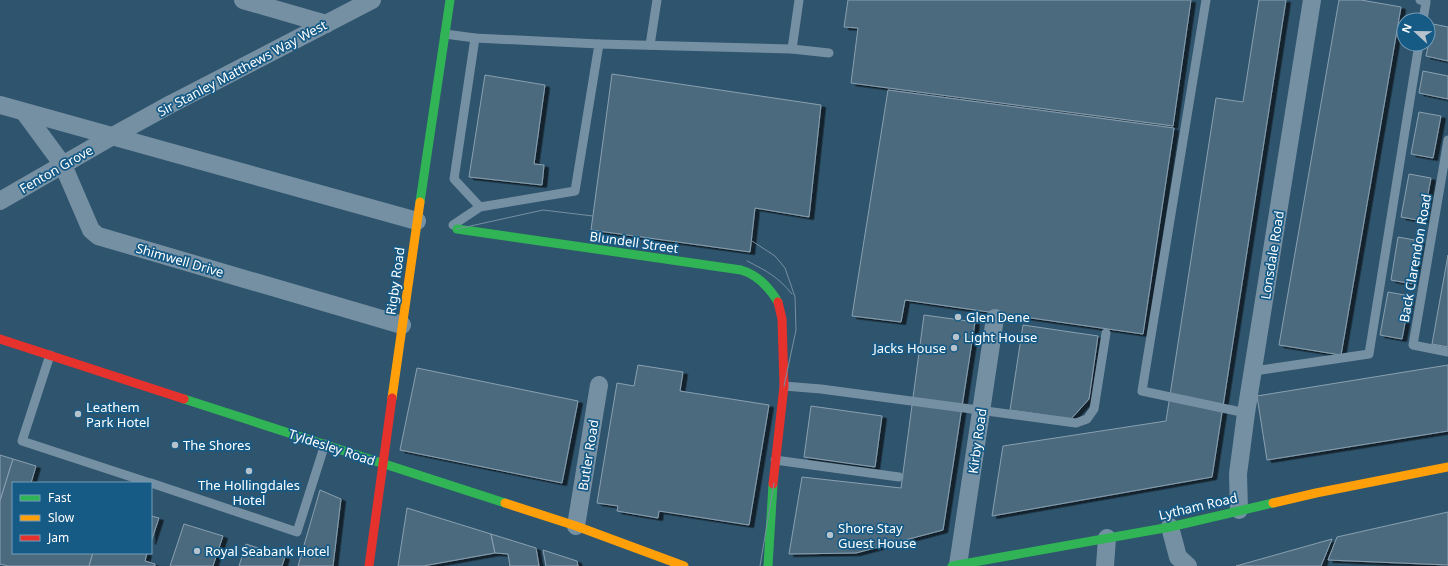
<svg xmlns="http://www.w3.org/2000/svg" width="1448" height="566" font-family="'Noto Sans',sans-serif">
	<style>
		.building { fill: #4c6a7e; stroke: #89a0b0; filter: url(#shadow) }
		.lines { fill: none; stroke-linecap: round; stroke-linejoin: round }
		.lane { stroke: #7690a3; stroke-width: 9 }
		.street { stroke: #7690a3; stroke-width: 18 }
		.fast { stroke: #30b455; stroke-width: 9 }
		.slow { stroke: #ff9f0a; stroke-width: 9 }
		.jam { stroke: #e5322d; stroke-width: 9 }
		.tram { stroke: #7790a3; stroke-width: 1 }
		.poi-dot { fill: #b6c3cc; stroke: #165a86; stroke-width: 1.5 }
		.labels { text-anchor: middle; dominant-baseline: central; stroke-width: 3.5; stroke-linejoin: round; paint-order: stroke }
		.street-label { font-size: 13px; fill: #fff; stroke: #165a86 }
		.poi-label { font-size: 13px; fill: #fff; stroke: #165a86; text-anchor: start }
	</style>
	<defs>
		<filter id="shadow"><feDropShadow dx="4.5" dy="2.5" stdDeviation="0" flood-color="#0009"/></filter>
	</defs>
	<rect width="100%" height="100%" fill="#2f546d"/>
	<g class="building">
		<path d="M 848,0 L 1191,0 L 1173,126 L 851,83 L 858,28 L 844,27 Z"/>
		<path d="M 1259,0 L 1286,0 L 1212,477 L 992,516 L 1003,446 L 1166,421 L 1216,98 L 1243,102 Z"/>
		<path d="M 1339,0 L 1361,0 L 1401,7 L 1341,355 L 1279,345 Z"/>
		<path d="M 1433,24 L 1448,27 L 1448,61 L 1426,56 Z"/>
		<path d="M 1423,71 L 1448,76 L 1448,99 L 1419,93 Z"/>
		<path d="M 612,74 L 821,105 L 809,217 L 755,208 L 750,252 L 591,230 Z"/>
		<path d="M 485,75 L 545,85 L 534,164 L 544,165 L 542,185 L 469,177 Z"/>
		<path d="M 888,90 L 1174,128 L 1143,334 L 905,300 L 901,322 L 852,316 Z"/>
		<path d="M 1419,112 L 1441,116 L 1433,158 L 1411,154 Z"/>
		<path d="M 1409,174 L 1431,178 L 1423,221 L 1401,217 Z"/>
		<path d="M 1398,237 L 1420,241 L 1412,284 L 1391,280 Z"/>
		<path d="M 1448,255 L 1448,347 L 1432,344 Z"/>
		<path d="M 1388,292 L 1410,296 L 1402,339 L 1380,335 Z"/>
		<path d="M 924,315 L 975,322 L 943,530 L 856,553 L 789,554 L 802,477 L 901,488 Z"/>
		<path d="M 1023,325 L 1098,336 L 1089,399 L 1071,419 L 1010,410 Z"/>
		<path d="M 638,365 L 683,372 L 680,391 L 769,405 L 749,525 L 659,511 L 658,518 L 617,511 L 618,506 L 597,503 L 617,383 L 634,386 Z"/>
		<path d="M 1448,365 L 1448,431 L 1267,460 L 1257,396 Z"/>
		<path d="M 417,368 L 578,401 L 562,483 L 400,450 Z"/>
		<path d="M 811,406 L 882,416 L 875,467 L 804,457 Z"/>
		<path d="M 0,455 L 13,459 L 0,501 Z"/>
		<path d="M 13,459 L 36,466 L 31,483 L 13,483 L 13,553 L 93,553 L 89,566 L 8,566 L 0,564 L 0,501 Z"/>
		<path d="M 320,490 L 341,499 L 333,566 L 298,566 Z"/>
		<path d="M 407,508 L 491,534 L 495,553 L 423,566 L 398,566 Z"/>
		<path d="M 1448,512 L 1448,565 L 1328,560 L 1337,537 Z"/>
		<path d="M 151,516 L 159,518 L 151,542 Z"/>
		<path d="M 184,524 L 223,536 L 213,566 L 170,566 Z"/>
		<path d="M 491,534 L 536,548 L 539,566 L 509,566 L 510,566 L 508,554 L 495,553 Z"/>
		<path d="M 1332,539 L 1321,566 L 1236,566 Z"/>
		<path d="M 246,544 L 285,557 L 282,566 L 239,566 Z"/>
		<path d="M 543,550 L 577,561 L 578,566 L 546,566 Z"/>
		<path d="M 93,553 L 147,553 L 145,561 L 155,564 L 155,566 L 89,566 Z"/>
	</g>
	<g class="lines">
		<g class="lane">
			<path d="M 1206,0 L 1142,391 L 1246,413"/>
			<path d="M 1420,0 L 1426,2 L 1423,20"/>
			<path d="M 445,34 L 475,38 L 599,44 L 575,191 L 480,207 L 453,225"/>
			<path d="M 475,38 L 454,179 L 480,207"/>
			<path d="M 599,44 L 792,49 L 829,53"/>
			<path d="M 650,45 L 657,0"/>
			<path d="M 792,49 L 799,0"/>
			<path d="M 1448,140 L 1413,345 L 1448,352"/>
			<path d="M 50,355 L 22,441 L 150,483"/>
			<path d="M 1254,371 L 1369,354 L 1419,44"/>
			<path d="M 784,386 L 821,389 L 1076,423 L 1087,419 L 1094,409 L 1106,333"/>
			<path d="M 775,460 L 899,477"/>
			<path d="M 151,483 L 297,532 L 325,444"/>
		</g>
		<g class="street">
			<path d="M 243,0 L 326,24"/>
			<path d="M 0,105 L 417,221"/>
			<path d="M 24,112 L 63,165 L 91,230 L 98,236 L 402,325"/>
			<path d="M 0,201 L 111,137 L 171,104 L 372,0"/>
			<path d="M 1239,510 L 1238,474 L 1246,413 L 1312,0"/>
			<path d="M 576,526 L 599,385"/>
			<path d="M 1170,527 L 1178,557 L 1188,566"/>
			<path d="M 958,565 L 995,318"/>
			<path d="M 1105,566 L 1107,538"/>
		</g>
		<g class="fast">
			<path d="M 420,202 L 450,0"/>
			<path d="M 457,229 L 741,270 C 758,275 769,287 778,302"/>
			<path d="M 184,399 L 505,503"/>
			<path d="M 768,566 L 773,484"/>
			<path d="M 952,566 L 1170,527 L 1273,503"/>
		</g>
		<g class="slow">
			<path d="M 392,398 L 420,202"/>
			<path d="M 505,503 L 576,526 L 684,566"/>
			<path d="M 1273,503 L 1316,493 L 1448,467"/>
		</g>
		<g class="jam">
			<path d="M 0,339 L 184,399"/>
			<path d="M 773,484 L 784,386 L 782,319 L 778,302"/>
			<path d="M 369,566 L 392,398"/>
		</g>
		<g class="tram">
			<path d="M 457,229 L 543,210 L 593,216"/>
			<path d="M 752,241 L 775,256 L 785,268 L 795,297 L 796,330 L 784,386"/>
			<path d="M 747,261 C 767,271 778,277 792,294"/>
			<path d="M 760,566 L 774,483"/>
		</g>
	</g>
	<g class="poi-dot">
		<circle cx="958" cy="317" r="4"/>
		<circle cx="956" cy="337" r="4"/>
		<circle cx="954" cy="348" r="4"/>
		<circle cx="78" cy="414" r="4"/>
		<circle cx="175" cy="445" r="4"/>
		<circle cx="249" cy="471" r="4"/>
		<circle cx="830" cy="535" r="4"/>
		<circle cx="197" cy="551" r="4"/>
	</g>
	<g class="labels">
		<g class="street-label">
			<text transform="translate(242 68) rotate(-28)">Sir Stanley Matthews Way West</text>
			<text transform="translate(56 169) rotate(-30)">Fenton Grove</text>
			<text transform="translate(634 242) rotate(8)">Blundell Street</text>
			<text transform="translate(1272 255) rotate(-81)">Lonsdale Road</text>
			<text transform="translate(1415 258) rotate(-80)">Back Clarendon Road</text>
			<text transform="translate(180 260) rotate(16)">Shimwell Drive</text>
			<text transform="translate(395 281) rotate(-82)">Rigby Road</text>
			<text transform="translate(977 441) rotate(-82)">Kirby Road</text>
			<text transform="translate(332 447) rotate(18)">Tyldesley Road</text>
			<text transform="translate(588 455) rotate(-81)">Butler Road</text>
			<text transform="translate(1198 506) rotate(-13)">Lytham Road</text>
		</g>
		<g class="poi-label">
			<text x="966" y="317">Glen Dene</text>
			<text x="964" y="337">Light House</text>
			<text x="946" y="348" text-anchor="end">Jacks House</text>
			<text x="86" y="407">Leathem<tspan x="86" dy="15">Park Hotel</tspan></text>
			<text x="183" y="445">The Shores</text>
			<text x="249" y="485" text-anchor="middle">The Hollingdales<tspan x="249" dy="15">Hotel</tspan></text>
			<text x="838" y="528">Shore Stay<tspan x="838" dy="15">Guest House</tspan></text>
			<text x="205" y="551">Royal Seabank Hotel</text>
		</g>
	</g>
	<rect x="12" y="482" width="140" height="72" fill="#165a86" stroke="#739cb6"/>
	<rect x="20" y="495" width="20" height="6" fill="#30b455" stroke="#739cb6"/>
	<text x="48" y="502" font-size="12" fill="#ffffff">Fast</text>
	<rect x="20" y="515" width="20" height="6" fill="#ff9f0a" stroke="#739cb6"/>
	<text x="48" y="522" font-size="12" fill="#ffffff">Slow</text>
	<rect x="20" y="535" width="20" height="6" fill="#e5322d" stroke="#739cb6"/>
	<text x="48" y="542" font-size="12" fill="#ffffff">Jam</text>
	<g transform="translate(1416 32) rotate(292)"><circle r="19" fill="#165a86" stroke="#739cb6"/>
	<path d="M0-3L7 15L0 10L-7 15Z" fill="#b6c3cc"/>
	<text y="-6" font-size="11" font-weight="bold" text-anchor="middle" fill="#ffffff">N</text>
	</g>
</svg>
